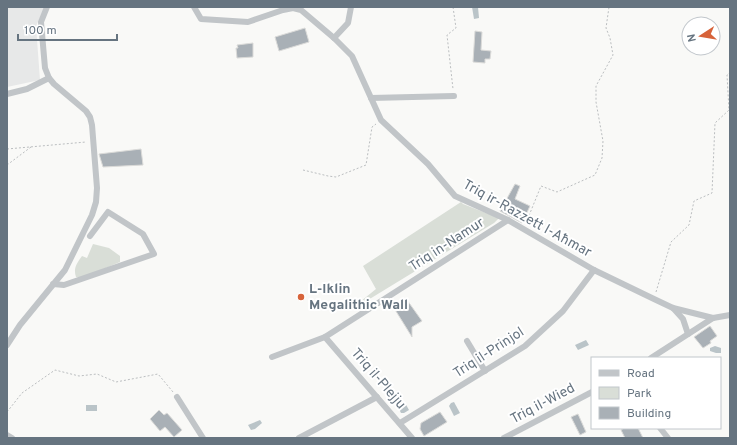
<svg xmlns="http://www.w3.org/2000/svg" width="737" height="445" font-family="Overpass,sans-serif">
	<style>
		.built { fill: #e7e8e8 }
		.green { fill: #d9ded7 }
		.water { fill: #bac4c8 }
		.building { fill: #a9b0b6; stroke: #dbdbd9 }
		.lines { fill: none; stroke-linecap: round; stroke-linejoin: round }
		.path { stroke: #bbbec0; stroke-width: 1; stroke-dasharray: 2 2; stroke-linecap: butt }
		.minor { stroke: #c1c5c8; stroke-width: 6 }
		.poi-dot { fill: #d7633a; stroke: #fff; stroke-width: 1.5 }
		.labels { text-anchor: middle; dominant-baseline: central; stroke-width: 4; stroke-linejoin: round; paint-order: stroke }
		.street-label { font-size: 14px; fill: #667480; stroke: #fff }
		.poi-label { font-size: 14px; font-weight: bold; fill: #667480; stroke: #fff; text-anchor: start }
	</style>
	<rect width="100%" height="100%" fill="#f9f9f7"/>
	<path class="built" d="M 7,7 L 45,7 L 36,26 L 40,80 L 7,87 Z"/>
	<g class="green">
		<path d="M 461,202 L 463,204 L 499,218 L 494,223 L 350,311 L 350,310 L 376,289 L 363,266 Z"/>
		<path d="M 93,244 L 109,248 L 120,256 L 120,262 L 82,278 L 76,277 C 73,268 77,263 82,256 L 87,258 Z"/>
	</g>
	<g class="water">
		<path d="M 472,7 L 478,7 L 479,18 L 474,19 Z"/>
		<path d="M 586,340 L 589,345 L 578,350 L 575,345 Z"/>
		<path d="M 715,346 L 721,348 L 721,353 L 716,353 L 710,351 L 710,348 Z"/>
		<path d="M 454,402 L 460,413 L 454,416 L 449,406 L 451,403 Z"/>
		<path d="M 405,403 L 409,410 L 404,413 L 401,413 L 398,407 Z"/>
		<rect x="86" y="405" width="11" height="6"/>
		<path d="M 260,420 L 262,423 L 255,429 L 251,430 L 248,425 Z"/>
	</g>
	<g class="building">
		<path d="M 305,28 L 309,42 L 279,51 L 275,37 Z"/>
		<path d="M 475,31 L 482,32 L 481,50 L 491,51 L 490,59 L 485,59 L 485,63 L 473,62 Z"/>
		<path d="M 253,43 L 253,57 L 237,58 L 236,48 L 238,48 L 237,45 Z"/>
		<path d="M 141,149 L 143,165 L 103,167 L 99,154 Z"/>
		<path d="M 515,184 L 520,186 L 515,199 L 530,206 L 522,223 L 500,211 Z"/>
		<path d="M 407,300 L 422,321 L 412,327 L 412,337 L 394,308 Z"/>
		<path d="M 710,326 L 717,336 L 710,341 L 711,343 L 703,348 L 694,337 Z"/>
		<path d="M 159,410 L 164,415 L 167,413 L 182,430 L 174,437 L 165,427 L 160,431 L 150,419 Z"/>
		<path d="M 440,412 L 447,422 L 424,436 L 420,429 L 421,423 Z"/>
		<path d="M 578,414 L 586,432 L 580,435 L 571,417 Z"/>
		<path d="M 624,428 L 638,428 L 643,438 L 625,438 L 621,430 Z"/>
	</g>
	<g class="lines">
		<g class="path">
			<path d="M 453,7 L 456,28 L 447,35 L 453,89"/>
			<path d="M 7,149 L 86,142"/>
			<path d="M 7,165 L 31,147"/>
			<path d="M 303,170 L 328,176 L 336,177 L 366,165 L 372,127 L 376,124"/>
			<path d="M 526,223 L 541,186 L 557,192 L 595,175 L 602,158 L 603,141 L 596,102 L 596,86 L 613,55 L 610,38 L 606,28 L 609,7"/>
			<path d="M 656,292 L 671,242 L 689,225 L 694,201 L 712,193 L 715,123 L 729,110 L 727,75 L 730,72"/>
			<path d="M 7,412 L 22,393 L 55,370 L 79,376 L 97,374 L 116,382 L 158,374 L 173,392"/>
		</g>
		<g class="minor">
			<path d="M 194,7 L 201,19 L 248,22 L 283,10 L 293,8 L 301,10 L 334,38 L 352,56 L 381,120 L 428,164 L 455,196 L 508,220 L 594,270 L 654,299 L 673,308 L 713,318"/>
			<path d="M 334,38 L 348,23 L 351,7"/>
			<path d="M 7,94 L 27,89 L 49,78"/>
			<path d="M 371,98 L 454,96"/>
			<path d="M 53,284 L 64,285 L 154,254 L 143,234 L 108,212 L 90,236"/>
			<path d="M 673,308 L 683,319 L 688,334"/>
			<path d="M 325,337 L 412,438"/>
			<path d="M 467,341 L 485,371"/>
			<path d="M 7,345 L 20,325 L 65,270 L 92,215 L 96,202 L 97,188 L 92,125 L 90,117 L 86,111 L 54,84 L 49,78 L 45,68 L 41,22 L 47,7"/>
			<path d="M 272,357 L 325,337 L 508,220"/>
			<path d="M 651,358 L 713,318 L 730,315"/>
			<path d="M 177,397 L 203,438"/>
			<path d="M 400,423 L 525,346 L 563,311 L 594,270"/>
			<path d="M 660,428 L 668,438"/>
			<path d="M 7,435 L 12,438"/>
			<path d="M 299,438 L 377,397"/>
			<path d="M 504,438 L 592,392"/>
		</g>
	</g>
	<circle class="poi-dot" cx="301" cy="297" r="4"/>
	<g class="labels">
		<g class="street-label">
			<text transform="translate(527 219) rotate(29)">Triq ir-Razzett l-Aħmar</text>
			<text transform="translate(447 245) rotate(-33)">Triq in-Namur</text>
			<text transform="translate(489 353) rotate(-33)">Triq il-Prinjol</text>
			<text transform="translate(378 379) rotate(49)">Triq il-Plejju</text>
			<text transform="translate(543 404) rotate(-28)">Triq il-Wied</text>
		</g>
		<g class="poi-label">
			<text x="309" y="289">L-Iklin<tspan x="309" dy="16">Megalithic Wall</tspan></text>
		</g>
	</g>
	<rect width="737" height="445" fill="none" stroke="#667480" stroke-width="16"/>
	<rect x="591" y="357" width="130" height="72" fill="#ffffff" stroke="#c2c7cc"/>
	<rect x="599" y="370" width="20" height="6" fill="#c1c5c8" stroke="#c2c7cc"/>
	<text x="627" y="377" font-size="12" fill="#667480">Road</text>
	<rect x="599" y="387" width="20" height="12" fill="#d9ded7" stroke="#c2c7cc"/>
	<text x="627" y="397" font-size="12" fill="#667480">Park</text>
	<rect x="599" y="407" width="20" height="12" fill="#a9b0b6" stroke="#c2c7cc"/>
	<text x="627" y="417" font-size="12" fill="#667480">Building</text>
	<g transform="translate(701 36) rotate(258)"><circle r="19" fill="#ffffff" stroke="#c2c7cc"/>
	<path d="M0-3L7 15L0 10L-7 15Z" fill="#d7633a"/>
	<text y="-6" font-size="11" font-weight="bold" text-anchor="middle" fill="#667480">N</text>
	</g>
	<path d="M18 34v6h99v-6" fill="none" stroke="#667480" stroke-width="2"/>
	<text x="24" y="34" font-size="12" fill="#667480" stroke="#ffffff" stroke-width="3" paint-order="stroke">100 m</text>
</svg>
